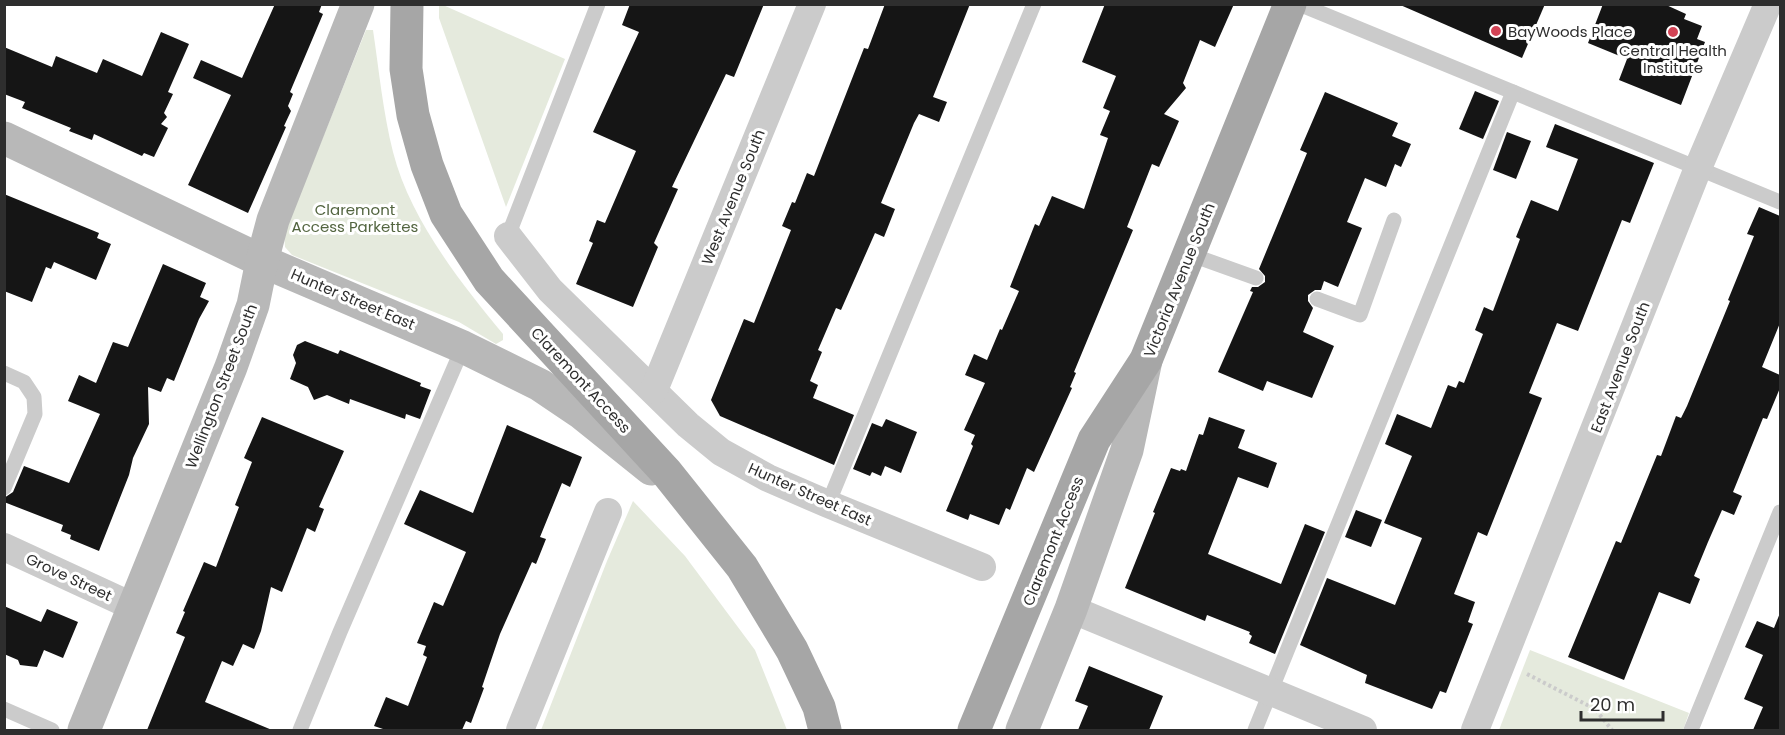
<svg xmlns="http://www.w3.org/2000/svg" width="1785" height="735" font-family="Poppins,sans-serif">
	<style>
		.green { fill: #e5eadd }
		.building { fill: #151515 }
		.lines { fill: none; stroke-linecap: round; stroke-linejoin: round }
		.path { stroke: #cbcbcb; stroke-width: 4; stroke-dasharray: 3 3; stroke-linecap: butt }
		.lane { stroke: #cbcbcb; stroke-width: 15 }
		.street { stroke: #cbcbcb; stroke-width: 28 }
		.secondary { stroke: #b8b8b8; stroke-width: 33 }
		.primary { stroke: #a6a6a6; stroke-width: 33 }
		.poi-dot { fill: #d24355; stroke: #fff; stroke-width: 2 }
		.labels { text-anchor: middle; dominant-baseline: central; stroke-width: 6; stroke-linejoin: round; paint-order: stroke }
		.poi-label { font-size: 15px; fill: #2e2e2e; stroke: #fff; text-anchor: start }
		.street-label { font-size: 15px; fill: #2e2e2e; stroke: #fff }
		.park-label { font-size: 15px; fill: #536540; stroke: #fff }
	</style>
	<rect width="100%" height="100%" fill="#fff"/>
	<g class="green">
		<path d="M 439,5 L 443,5 L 565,59 L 506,207 L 439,18 Z"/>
		<path d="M 366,30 L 373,30 C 379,70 383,113 393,152 C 410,219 460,282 503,334 L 503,340 L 496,344 L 459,322 L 292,255 L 285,247 L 284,234 Z"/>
		<path d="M 633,501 L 685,556 L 755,650 L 787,730 L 541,730 L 607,561 Z"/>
		<path d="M 1530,650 L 1689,713 L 1683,730 L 1499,730 Z"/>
	</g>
	<g class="building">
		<path d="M 275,4 L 322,4 L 319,12 L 323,14 L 290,92 L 293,94 L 288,106 L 291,111 L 284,126 L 286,127 L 248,213 L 188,185 L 231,95 L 193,78 L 201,60 L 242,78 Z"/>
		<path d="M 630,4 L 764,4 L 734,77 L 726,74 L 672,187 L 678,189 L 654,243 L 658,247 L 633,307 L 576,284 L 593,243 L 589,241 L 597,220 L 605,223 L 636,151 L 593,132 L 639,32 L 622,25 Z"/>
		<path d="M 885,4 L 970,4 L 933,97 L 947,102 L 939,122 L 919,114 L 914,123 L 881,203 L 895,209 L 884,237 L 875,233 L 841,310 L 836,308 L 818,350 L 822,352 L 810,381 L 818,385 L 813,398 L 854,415 L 834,465 L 720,416 L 711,400 L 744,319 L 754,323 L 791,230 L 782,226 L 792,202 L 795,203 L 807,173 L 814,176 L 864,48 L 868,49 Z"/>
		<path d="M 1105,4 L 1234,4 L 1215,47 L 1200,40 L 1183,83 L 1186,88 L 1164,114 L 1179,121 L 1159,167 L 1152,164 L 1127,227 L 1133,230 L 1074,372 L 1076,373 L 1070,387 L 1072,388 L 1034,472 L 1027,468 L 1010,510 L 1006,508 L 999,525 L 970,514 L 968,520 L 946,511 L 973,446 L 971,444 L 975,435 L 964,430 L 985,383 L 965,375 L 974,354 L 987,360 L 1000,329 L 1002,330 L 1019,291 L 1010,287 L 1035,224 L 1039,226 L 1052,196 L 1084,209 L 1108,138 L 1100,135 L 1110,111 L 1103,108 L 1116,76 L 1082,62 Z"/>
		<path d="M 1398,4 L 1545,4 L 1522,58 Z"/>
		<path d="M 1603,4 L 1664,4 L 1686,14 L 1684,19 L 1702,26 L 1697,39 L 1705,42 L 1681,105 L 1619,80 L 1627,59 L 1588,43 Z"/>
		<path d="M 161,32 L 189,44 L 168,92 L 173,94 L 164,113 L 167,117 L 161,124 L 168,128 L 154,157 L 144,153 L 142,156 L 94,134 L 92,140 L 69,131 L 71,128 L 22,108 L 25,102 L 4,94 L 4,47 L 52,67 L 56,56 L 97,73 L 103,59 L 142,76 Z"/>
		<path d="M 1475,91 L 1499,101 L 1483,139 L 1459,129 Z"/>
		<path d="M 1325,92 L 1398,123 L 1392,136 L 1411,144 L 1401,167 L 1395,164 L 1386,187 L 1365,178 L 1347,222 L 1362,228 L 1338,287 L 1324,281 L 1321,290 L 1315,290 L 1308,295 L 1308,301 L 1313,308 L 1303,332 L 1334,346 L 1312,398 L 1267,381 L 1263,391 L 1218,372 L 1253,292 L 1250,291 L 1252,287 L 1258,287 L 1265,282 L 1265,276 L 1259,269 L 1307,153 L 1300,150 Z"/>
		<path d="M 1555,124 L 1654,163 L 1630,223 L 1622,220 L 1578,331 L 1557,323 L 1529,393 L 1542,398 L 1487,536 L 1478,532 L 1454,594 L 1475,602 L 1468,622 L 1473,624 L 1446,693 L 1440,691 L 1432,709 L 1365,683 L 1367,675 L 1300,645 L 1327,578 L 1395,605 L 1422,538 L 1384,523 L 1412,456 L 1385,444 L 1397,414 L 1431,428 L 1448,385 L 1456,388 L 1459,381 L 1464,383 L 1483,334 L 1475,330 L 1484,307 L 1493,311 L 1520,239 L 1516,237 L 1531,200 L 1558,211 L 1578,159 L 1546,147 Z"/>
		<path d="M 1507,132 L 1531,141 L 1516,179 L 1493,170 Z"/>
		<path d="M 4,194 L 99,233 L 97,238 L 111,244 L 96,280 L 54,262 L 51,269 L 46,267 L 32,302 L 4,291 Z"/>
		<path d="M 1759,207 L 1780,216 L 1780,323 L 1762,367 L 1780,375 L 1780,388 L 1767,419 L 1763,418 L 1733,492 L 1742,496 L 1734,515 L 1722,510 L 1708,542 L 1694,576 L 1700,579 L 1690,604 L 1659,592 L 1624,680 L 1568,657 L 1616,541 L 1621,543 L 1657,455 L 1661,456 L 1676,416 L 1681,418 L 1687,406 L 1730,301 L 1728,300 L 1754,236 L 1747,234 Z"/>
		<path d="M 163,264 L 206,283 L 200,297 L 209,301 L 199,319 L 174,381 L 167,378 L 161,392 L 148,387 L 149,424 L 133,458 L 129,475 L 99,551 L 70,539 L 71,535 L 61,531 L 63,525 L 4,502 L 4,498 L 13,492 L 24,466 L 69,483 L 100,414 L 68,401 L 79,375 L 96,383 L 113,342 L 128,347 Z"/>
		<path d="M 305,341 L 338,354 L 340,350 L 421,383 L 420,386 L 431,390 L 420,419 L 406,414 L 405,419 L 350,399 L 349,404 L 327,395 L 314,400 L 308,387 L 290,379 L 296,363 L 293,355 L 297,345 Z"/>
		<path d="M 262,417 L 344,451 L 319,507 L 324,509 L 315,532 L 307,528 L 282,592 L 271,587 L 261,631 L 254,649 L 243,644 L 233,666 L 222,661 L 205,702 L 272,730 L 147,730 L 185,637 L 176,633 L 185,612 L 183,611 L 204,562 L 216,567 L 239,507 L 235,505 L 252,462 L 244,458 Z"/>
		<path d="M 1209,417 L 1245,430 L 1238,448 L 1277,463 L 1268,488 L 1238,477 L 1208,554 L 1281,584 L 1305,524 L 1325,532 L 1275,654 L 1249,643 L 1252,636 L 1249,634 L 1250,632 L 1207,615 L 1205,621 L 1125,588 L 1155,513 L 1153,512 L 1171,468 L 1180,471 L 1181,469 L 1186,471 L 1199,434 L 1203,435 Z"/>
		<path d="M 886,419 L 917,432 L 901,473 L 885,466 L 881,476 L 872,472 L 870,476 L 853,469 L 872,423 L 882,427 Z"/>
		<path d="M 507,425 L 582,457 L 570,487 L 562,483 L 540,537 L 546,539 L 536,564 L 532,562 L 500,634 L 482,687 L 484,688 L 471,723 L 466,721 L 462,730 L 386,730 L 374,726 L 386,697 L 408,706 L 427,657 L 423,655 L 426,646 L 417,643 L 434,602 L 443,606 L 466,552 L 404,524 L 420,490 L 473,513 Z"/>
		<path d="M 1356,510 L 1382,520 L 1371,547 L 1345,537 Z"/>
		<path d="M 4,606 L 41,622 L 47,609 L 78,622 L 63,658 L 44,650 L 37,667 L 20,665 L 18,660 L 4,654 Z"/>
		<path d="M 1780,613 L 1780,730 L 1753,730 L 1763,707 L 1744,699 L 1763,655 L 1745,647 L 1757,621 L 1774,628 Z"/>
		<path d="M 1089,666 L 1163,696 L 1149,730 L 1078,730 L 1088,706 L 1075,701 Z"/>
	</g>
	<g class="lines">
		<path class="path" d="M 1527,674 L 1595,709 L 1612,730"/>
		<g class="lane">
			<path d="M 1299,4 L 1780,202"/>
			<path d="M 508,236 L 598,4"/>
			<path d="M 1189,254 L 1256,278"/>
			<path d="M 1317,299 L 1360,315 L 1394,220"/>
			<path d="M 4,373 L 24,382 L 34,397 L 35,414 L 4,488"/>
			<path d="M 828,504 L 1034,4"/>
			<path d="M 4,709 L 52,730"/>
			<path d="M 300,730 L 340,632 L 463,347"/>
			<path d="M 1255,730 L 1513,92"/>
			<path d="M 1691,730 L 1780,512"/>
		</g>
		<g class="street">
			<path d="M 508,236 L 550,290 L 688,425 L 721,452 L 768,478 L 828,504 L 982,567"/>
			<path d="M 654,390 L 812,4"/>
			<path d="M 4,547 L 134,607"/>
			<path d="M 1071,609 L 1363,730"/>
			<path d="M 520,730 L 608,512"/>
			<path d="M 1475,730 L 1698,168 L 1768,4"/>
		</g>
		<g class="secondary">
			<path d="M 4,138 L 262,261 L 463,347 L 540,385 L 580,412 L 651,469"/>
			<path d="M 84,730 L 231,367 L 253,305 L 262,261 L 273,220 L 358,4"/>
			<path d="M 1022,730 L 1071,609 L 1127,450 L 1146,360"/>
		</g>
		<g class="primary">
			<path d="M 407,4 L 406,69 L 413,115 L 427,165 L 446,214 L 489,280 L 667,473 L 742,567 L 792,650 L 819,707 L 825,730"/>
			<path d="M 974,730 L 1094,440 L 1146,360 L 1290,4"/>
		</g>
	</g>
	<g class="poi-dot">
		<circle cx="1496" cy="31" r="6"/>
		<circle cx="1673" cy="32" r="6"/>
	</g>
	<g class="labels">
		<g class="poi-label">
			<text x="1508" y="31">BayWoods Place</text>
			<text x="1673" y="50" text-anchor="middle">Central Health<tspan x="1673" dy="17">Institute</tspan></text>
		</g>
		<g class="street-label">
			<text transform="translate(733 197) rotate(-68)">West Avenue South</text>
			<text transform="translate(1179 280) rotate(-68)">Victoria Avenue South</text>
			<text transform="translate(353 299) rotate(23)">Hunter Street East</text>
			<text transform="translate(1620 367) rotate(-69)">East Avenue South</text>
			<text transform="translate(581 380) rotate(47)">Claremont Access</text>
			<text transform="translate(221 386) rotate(-69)">Wellington Street South</text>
			<text transform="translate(810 494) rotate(24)">Hunter Street East</text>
			<text transform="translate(1053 541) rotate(-68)">Claremont Access</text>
			<text transform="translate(69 577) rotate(25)">Grove Street</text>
		</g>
		<g class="park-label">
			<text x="355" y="209">Claremont<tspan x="355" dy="17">Access Parkettes</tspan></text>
		</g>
	</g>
	<rect width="1785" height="735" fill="none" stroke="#2e2e2e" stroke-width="12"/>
	<path d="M1581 711v9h82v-9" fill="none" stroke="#2e2e2e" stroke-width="3"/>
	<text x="1590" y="711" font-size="18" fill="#2e2e2e" stroke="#ffffff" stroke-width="4.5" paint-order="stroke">20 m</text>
</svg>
